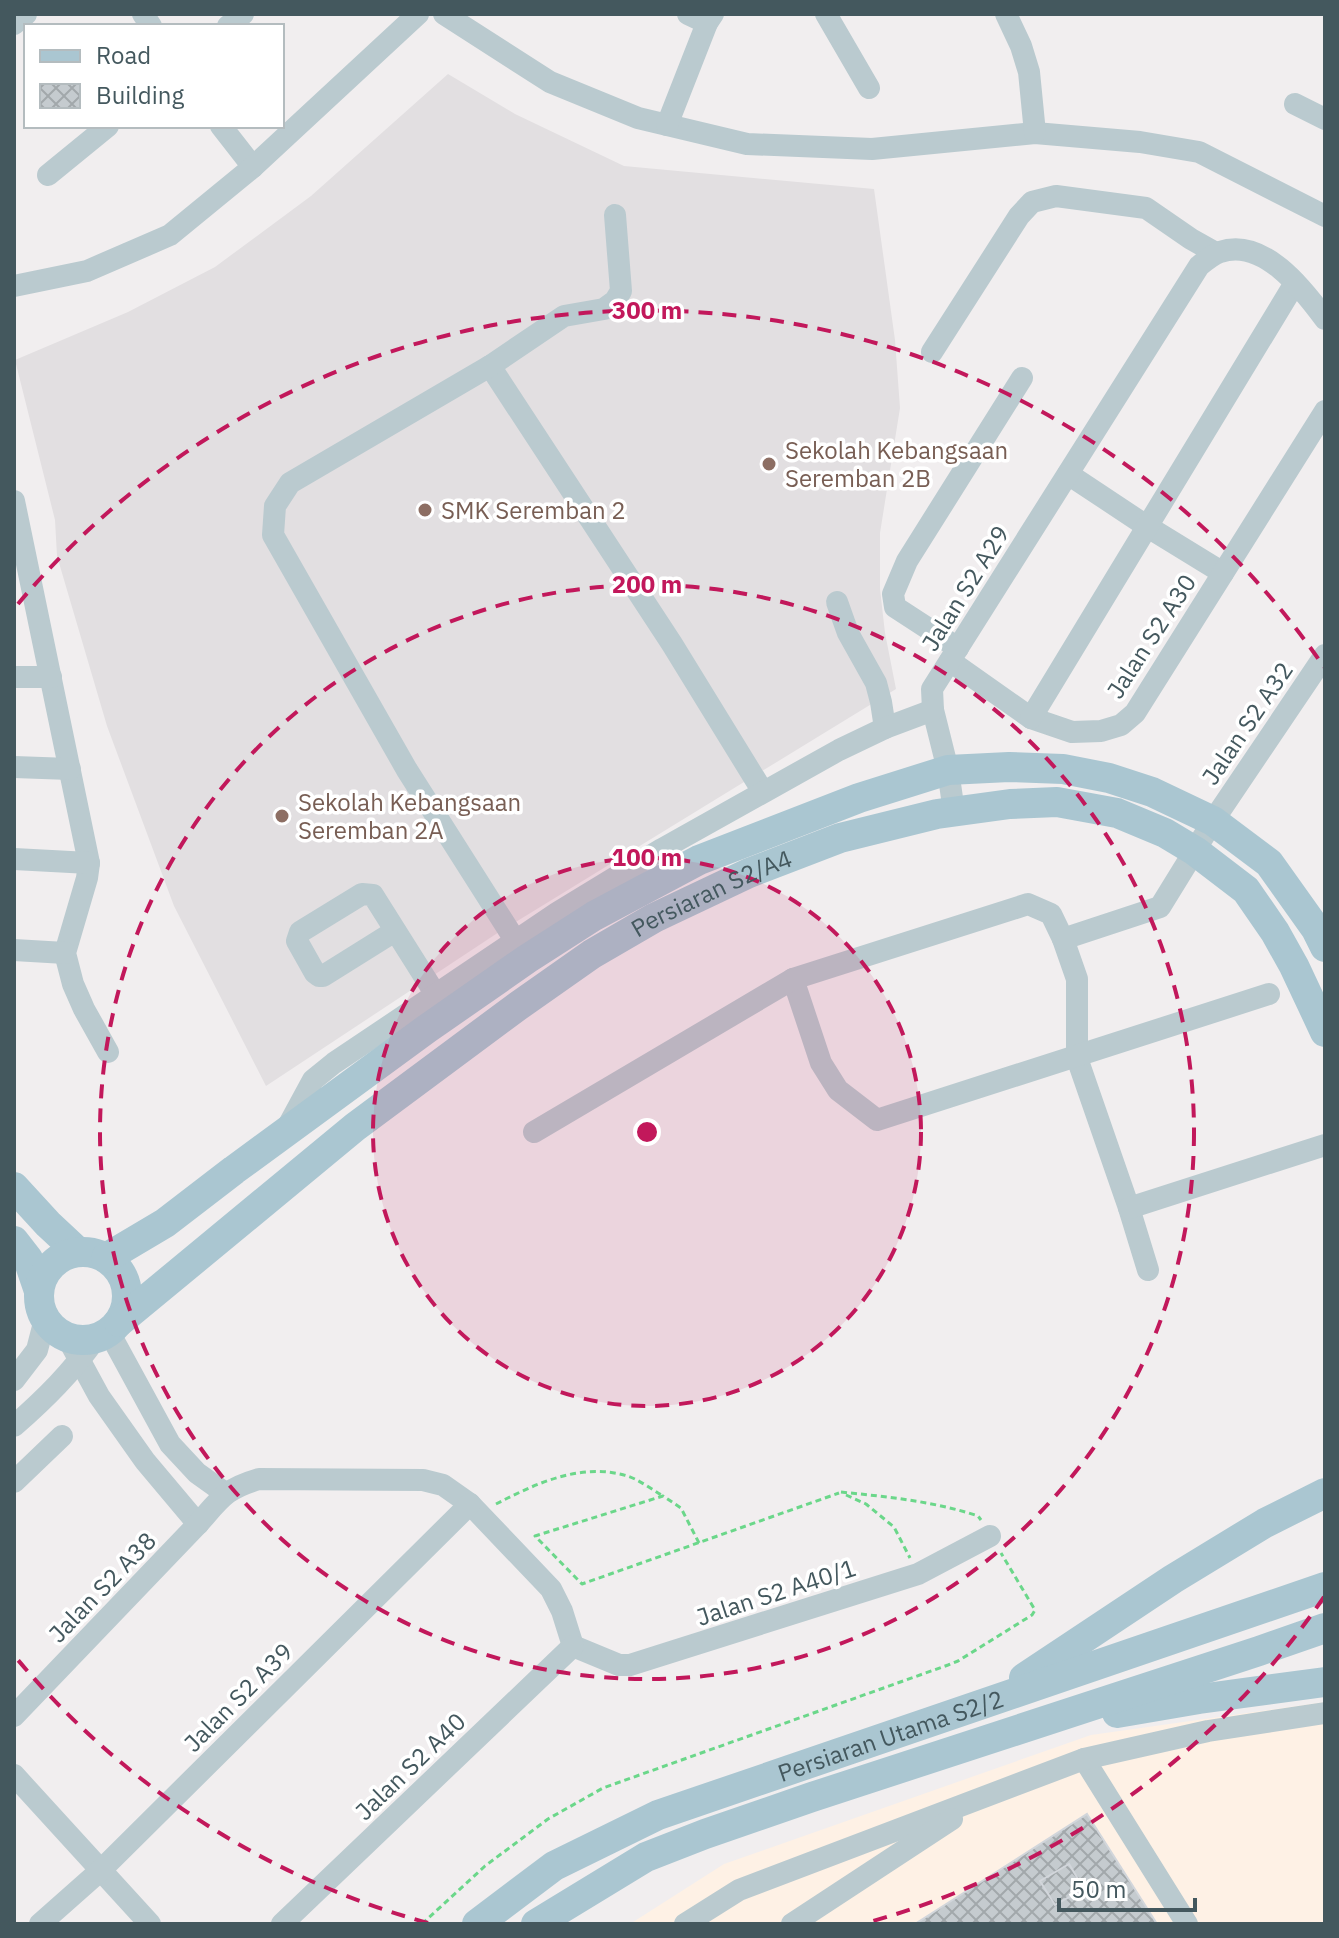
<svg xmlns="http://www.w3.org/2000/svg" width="1339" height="1938" font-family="'IBM Plex Sans',sans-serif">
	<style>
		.commercial { fill: #fef1e5 }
		.education { fill: #e2dfe1 }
		.building { fill: url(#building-cross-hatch); stroke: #d2d6db; stroke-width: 2 }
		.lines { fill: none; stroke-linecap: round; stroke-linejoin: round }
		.path { stroke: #6bd78a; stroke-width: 3; stroke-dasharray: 6 4; stroke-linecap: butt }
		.minor { stroke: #bacacf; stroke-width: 22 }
		.major { stroke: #aac6d1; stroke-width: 30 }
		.ring { fill: none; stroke: #c2185b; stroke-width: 4; stroke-dasharray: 14 10 }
		.education-dot { fill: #8d6e63; stroke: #fff; stroke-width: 3 }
		.labels { text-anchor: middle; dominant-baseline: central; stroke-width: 7; stroke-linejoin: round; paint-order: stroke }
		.education-label { font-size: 24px; fill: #785e54; stroke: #fff; text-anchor: start }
		.street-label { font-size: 24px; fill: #44585e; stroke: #fff }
		.centre { fill: #c2185b; stroke: #fff; stroke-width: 4 }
		.ring-label { font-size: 24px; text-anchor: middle; font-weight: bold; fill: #c2185b; stroke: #fff; stroke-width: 7; stroke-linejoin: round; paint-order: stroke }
	</style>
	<defs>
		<pattern id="building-cross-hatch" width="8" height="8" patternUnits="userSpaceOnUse" patternTransform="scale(2)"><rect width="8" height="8" fill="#c5cbcf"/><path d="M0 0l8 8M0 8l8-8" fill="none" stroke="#a2a8ab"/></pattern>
	</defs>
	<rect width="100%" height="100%" fill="#f1eeef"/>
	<path class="commercial" d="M 1325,1702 L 1325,1924 L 630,1924 L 724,1864 L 1091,1735 Z"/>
	<path class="education" d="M 448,74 L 515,114 L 624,166 L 874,189 L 895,340 L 900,408 L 880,533 L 880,589 L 885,633 L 896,689 L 496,934 L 266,1086 L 174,906 L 107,726 L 57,556 L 55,520 L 15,360 L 128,312 L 215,267 L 311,196 Z"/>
	<g class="building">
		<path d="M 1087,1814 L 1157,1924 L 915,1924 Z"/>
		<path d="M 1069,1864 L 1084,1889 L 1055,1905 L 1040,1881 Z"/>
	</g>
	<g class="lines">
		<g class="path">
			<path d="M 841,1492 C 888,1497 933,1501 978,1516 L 981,1520"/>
			<path d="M 846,1495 L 866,1504 L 894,1527 L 910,1558"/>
			<path d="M 496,1504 C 535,1484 579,1463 624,1475 C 637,1478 651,1489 663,1496"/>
			<path d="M 699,1543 L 681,1508 L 663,1496 L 535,1536 L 582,1584 L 839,1493"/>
			<path d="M 422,1924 L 485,1866 L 548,1819 L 603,1788 L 948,1665 L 958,1661 L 1032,1615 L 1035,1610 L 1001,1553"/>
		</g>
		<g class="minor">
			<path d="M 143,14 L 151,26"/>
			<path d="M 444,14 L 550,82 L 638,118 L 747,144 L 872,149 L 1035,133 L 1140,142 L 1199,152 L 1325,216"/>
			<path d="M 688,14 L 707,23"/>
			<path d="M 826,14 L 869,88"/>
			<path d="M 1006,14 L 1021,46 L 1029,72 L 1035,133"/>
			<path d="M 14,24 L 26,14"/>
			<path d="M 228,26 L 243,14"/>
			<path d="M 1295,104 L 1325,119"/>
			<path d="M 667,125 L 707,23 L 713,14"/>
			<path d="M 221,126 L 253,167"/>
			<path d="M 48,175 L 108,126"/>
			<path d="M 14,286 L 87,271 L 170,235 L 253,167 L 418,14"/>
			<path d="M 932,352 L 1019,216 L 1032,202 L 1056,196 L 1146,208 L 1191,239 L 1216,253"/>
			<path d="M 490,366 L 672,644 L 763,792"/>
			<path d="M 1068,474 L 1148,527 L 1223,573"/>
			<path d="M 14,501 L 89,863 L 87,878 L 65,953 L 73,984 L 84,1009 L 108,1052"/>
			<path d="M 837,602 L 848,633 L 876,683 L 881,702 L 885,728"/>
			<path d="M 958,648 L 895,607 L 893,594 L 907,561 L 1022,378"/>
			<path d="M 950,661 L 1031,718 L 1072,732 L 1101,731 L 1121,725 L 1135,713 L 1325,411"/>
			<path d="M 14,677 L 51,677"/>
			<path d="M 1031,718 L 1295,283"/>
			<path d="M 14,767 L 70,769"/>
			<path d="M 954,812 L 948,770 L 933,710 L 932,689 L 1199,266 C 1205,261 1212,255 1220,252 C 1263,237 1303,289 1325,319"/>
			<path d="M 14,859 L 89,863"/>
			<path d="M 395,931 L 323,976 L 319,976 L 315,973 L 297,941 L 300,932 L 362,894 L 373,895 L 436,995"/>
			<path d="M 1063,939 L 1077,979 L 1077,1058 L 1129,1208 L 1148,1270"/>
			<path d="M 14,950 L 65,953"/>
			<path d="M 527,959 L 407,770 L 273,535 L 275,506 L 290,483 L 490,366 L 564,316 L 604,309 L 615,301 L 621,291 L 615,215"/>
			<path d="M 793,979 L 821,1063 L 838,1090 L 877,1120 L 1269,994"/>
			<path d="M 287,1128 L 313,1080 L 334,1063 L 557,913 L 662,849 L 839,750 L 885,728 L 933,710"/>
			<path d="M 534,1132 L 793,979 L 1028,904 L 1051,914 L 1063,939 L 1160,907 L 1213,821 L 1325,655"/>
			<path d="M 1129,1208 L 1325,1145"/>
			<path d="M 109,1332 L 170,1444 L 197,1473 L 225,1493"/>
			<path d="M 67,1337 L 99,1396 L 145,1461 L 198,1524"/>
			<path d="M 14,1380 L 37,1350 L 45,1319"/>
			<path d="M 14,1426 C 46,1398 71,1373 96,1338"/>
			<path d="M 14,1482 L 62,1436"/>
			<path d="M 573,1646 L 619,1665 L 630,1665 L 918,1574 L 990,1536"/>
			<path d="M 14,1716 L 198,1524 C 221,1498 225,1489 259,1479 L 423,1480 L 443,1485 L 470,1504 L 551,1589 L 562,1611 L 573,1646"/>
			<path d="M 1084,1759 L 1187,1924"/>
			<path d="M 14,1775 L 150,1924"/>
			<path d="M 40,1924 L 101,1870 L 470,1504"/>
			<path d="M 282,1924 L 573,1646"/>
			<path d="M 685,1924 L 739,1890 L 1084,1759 L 1208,1731 L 1325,1713"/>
			<path d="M 792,1924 L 952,1819"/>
		</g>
		<g class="major">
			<path d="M 14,1187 L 48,1224 L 78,1252"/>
			<path d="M 14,1241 L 28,1259 L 39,1291"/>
			<circle cx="83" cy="1296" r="44"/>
			<path d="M 106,1258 L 165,1223 L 234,1170 L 428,1028 L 527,959 L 594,916 L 699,860 L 859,798 L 948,770 L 1009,767 L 1063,769 L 1109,778 L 1152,792 L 1213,821 L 1269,863 L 1316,929 L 1325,947"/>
			<path id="s1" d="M 119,1322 L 355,1127 L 518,1006 L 592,954 L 654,918 L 749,873 L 840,838 L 937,814 L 1010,804 L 1057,802 L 1117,813 L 1165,833 L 1195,851 L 1246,890 L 1275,932 L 1294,966 L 1325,1032"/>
			<path d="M 1024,1678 L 1173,1579 L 1265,1523 L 1325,1493"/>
			<path d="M 1117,1713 L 1199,1699 L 1325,1682"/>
			<path id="s2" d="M 477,1924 L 554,1866 L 658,1815 L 1325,1587"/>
			<path d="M 536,1924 L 646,1857 L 705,1834 L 812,1797 L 1259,1651 L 1325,1628"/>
		</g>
	</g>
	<circle cx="647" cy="1132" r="274" fill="#c2185b" fill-opacity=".12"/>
	<g class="ring">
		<circle cx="647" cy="1132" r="274"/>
		<circle cx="647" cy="1132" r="547"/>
		<path d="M1324 1597A821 821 0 0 1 866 1923M428 1923A821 821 0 0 1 18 1660M18 604A821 821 0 0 1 1324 667"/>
	</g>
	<g class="education-dot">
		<circle cx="769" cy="464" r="8"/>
		<circle cx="425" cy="510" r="8"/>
		<circle cx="282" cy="816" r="8"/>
	</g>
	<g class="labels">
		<g class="education-label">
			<text x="785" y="450">Sekolah Kebangsaan<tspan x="785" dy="28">Seremban 2B</tspan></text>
			<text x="441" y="510">SMK Seremban 2</text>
			<text x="298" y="802">Sekolah Kebangsaan<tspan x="298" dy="28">Seremban 2A</tspan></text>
		</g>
		<g class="street-label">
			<text transform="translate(965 588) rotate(-58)">Jalan S2 A29</text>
			<text transform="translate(1151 636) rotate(-57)">Jalan S2 A30</text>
			<text transform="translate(1247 723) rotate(-56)">Jalan S2 A32</text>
			<text stroke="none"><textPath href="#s1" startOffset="734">Persiaran S2/A4</textPath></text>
			<text transform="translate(102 1587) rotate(-46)">Jalan S2 A38</text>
			<text transform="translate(776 1592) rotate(-18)">Jalan S2 A40/1</text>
			<text transform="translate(238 1697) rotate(-45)">Jalan S2 A39</text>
			<text stroke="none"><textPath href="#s2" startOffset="458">Persiaran Utama S2/2</textPath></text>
			<text transform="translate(410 1766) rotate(-44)">Jalan S2 A40</text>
		</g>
	</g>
	<circle cx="647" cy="1132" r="12" class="centre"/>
	<g class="ring-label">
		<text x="647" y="319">300 m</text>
		<text x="647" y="593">200 m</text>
		<text x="647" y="866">100 m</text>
	</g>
	<rect width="1339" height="1938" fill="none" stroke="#44585e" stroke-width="32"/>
	<rect x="24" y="24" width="260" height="104" fill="#ffffff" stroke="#b4bcbf" stroke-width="2"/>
	<rect x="40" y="50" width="40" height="12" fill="#aac6d1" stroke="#b4bcbf" stroke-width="2"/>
	<text x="96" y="64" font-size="24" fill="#44585e">Road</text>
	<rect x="40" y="84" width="40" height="24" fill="url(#building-cross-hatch)" stroke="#b4bcbf" stroke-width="2"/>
	<text x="96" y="104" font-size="24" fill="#44585e">Building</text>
	<path d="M1059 1898v12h136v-12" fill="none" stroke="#44585e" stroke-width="4"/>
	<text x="1071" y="1898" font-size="24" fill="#44585e" stroke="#ffffff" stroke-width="6" paint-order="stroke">50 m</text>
</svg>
